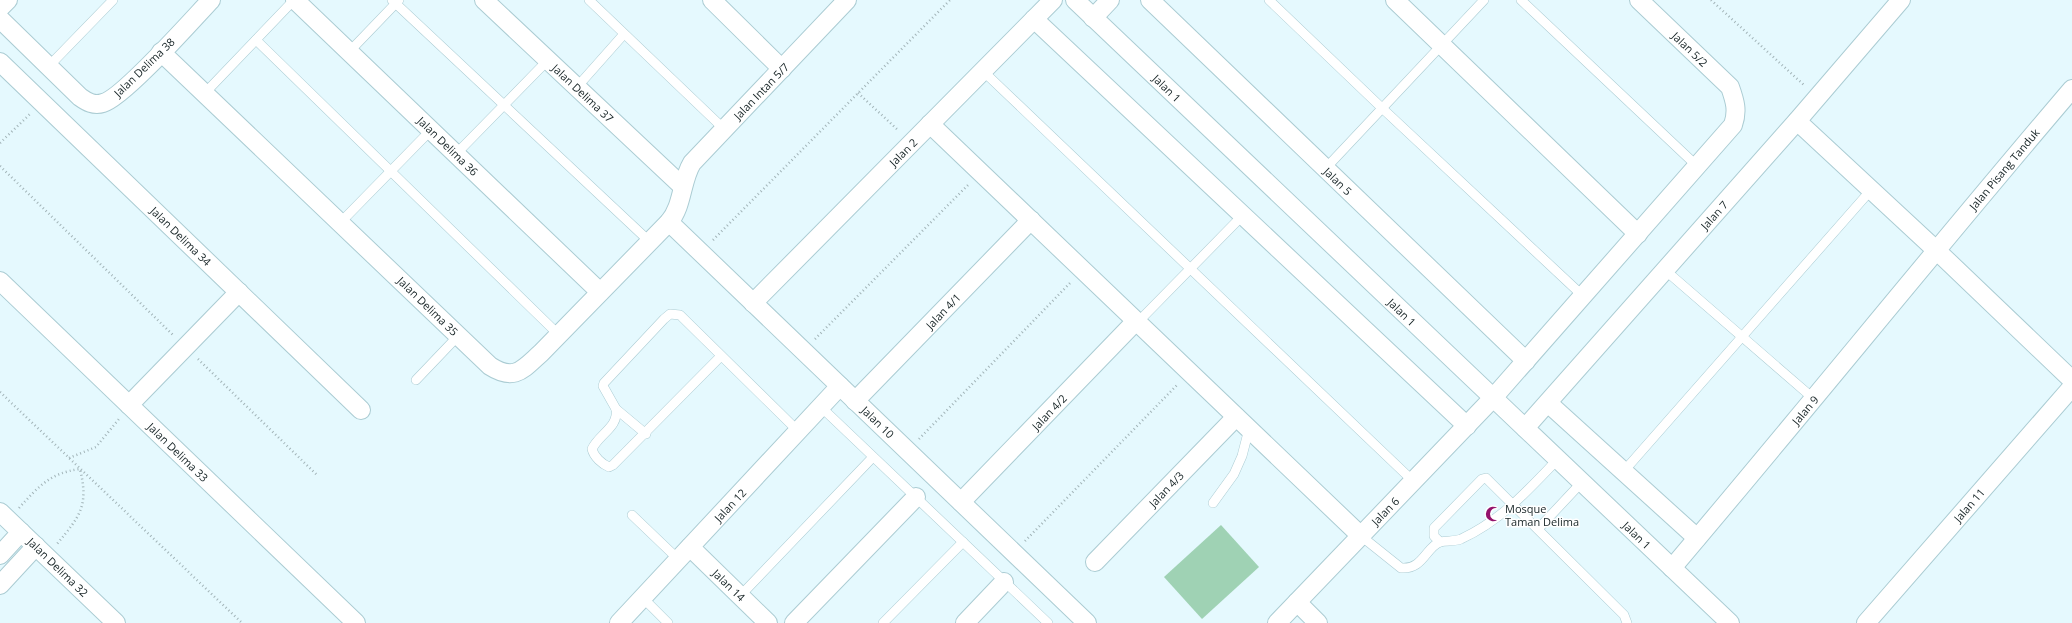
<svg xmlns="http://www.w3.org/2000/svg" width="2072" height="623" font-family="'Open Sans',sans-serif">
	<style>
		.green { fill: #9fd2b4 }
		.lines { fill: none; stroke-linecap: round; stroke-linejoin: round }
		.service-casing { stroke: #abccd3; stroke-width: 10 }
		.minor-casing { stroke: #abccd3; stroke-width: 20 }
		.path { stroke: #a2b4b8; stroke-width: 2.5; stroke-dasharray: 1 3; stroke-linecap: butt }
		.service { stroke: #fff; stroke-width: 9 }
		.minor { stroke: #fff; stroke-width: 18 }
		.labels { text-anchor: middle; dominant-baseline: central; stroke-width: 3; stroke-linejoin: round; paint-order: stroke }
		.street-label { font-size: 11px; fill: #162325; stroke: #fff }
		.poi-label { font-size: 11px; fill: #162325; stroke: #fff; text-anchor: start }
	</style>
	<rect width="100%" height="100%" fill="#e5f9fe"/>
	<path class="green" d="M 1221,525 L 1259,567 L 1202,619 L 1164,577 Z"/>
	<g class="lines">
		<g class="service-casing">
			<g id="service">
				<path d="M 392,0 L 650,242"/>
				<path d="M 589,0 L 724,129"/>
				<path d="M 1269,0 L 1383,109 L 1583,296"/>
				<path d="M 1521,0 L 1697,166"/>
				<path d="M 256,40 L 559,335"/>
				<path d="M 349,52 L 399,0"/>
				<path d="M 48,67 L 113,0"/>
				<path d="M 983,71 L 1413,481"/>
				<path d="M 577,87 L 624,34"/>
				<path d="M 205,93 L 294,0"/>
				<path d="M 456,154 L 548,60"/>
				<path d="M 1325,169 L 1484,0"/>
				<path d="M 340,223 L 431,130"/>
				<path d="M 1665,270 L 1814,399"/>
				<path d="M 1138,322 L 1243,215"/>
				<path d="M 416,380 L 458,336"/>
				<path d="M 821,407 L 1048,623"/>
				<path d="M 616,409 C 619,427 599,434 592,449 C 594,457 602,464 609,467 L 613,465 L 721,356"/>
				<path d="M 646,434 L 616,409 L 603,386 L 604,383 L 664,319 L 670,314 L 680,315 L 798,431"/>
				<path d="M 1624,471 L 1871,190"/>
				<path d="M 1213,503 L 1234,474 L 1242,456 L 1249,429"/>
				<path d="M 632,515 L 678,559"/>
				<path d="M 1538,529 L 1582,482"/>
				<path d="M 1361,536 L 1401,568 C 1423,570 1426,547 1440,542 C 1447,540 1454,542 1461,539 C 1502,520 1527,491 1558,459"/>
				<path d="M 1440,542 L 1434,536 L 1434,528 L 1482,479 L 1486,478 L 1624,615 L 1627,623"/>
				<path d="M 740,596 L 873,457"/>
				<path d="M 643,598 L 668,623"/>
				<path d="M 883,623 L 963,542"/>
			</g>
		</g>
		<g class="minor-casing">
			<g id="minor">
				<path d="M 295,0 L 600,292"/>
				<path d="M 484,0 L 682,186"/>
				<path d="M 712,0 L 782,69"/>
				<path d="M 1075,0 L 1730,623"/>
				<path d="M 1150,0 L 1526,361"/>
				<path d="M 1395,0 L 1638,234"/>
				<path d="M 0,8 L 8,0"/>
				<path d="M 1093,18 L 1110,0"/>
				<path d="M 0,19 L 80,97 C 87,102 94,106 103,103 C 123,98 193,19 211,0"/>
				<path d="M 1034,19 L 1467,426"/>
				<path d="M 161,52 L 490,366 C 515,382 523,369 541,353 L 669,222 C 683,206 681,181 692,163 L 847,0"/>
				<path d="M 0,62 L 361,410"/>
				<path d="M 1797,121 L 1936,250 L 2072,380"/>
				<path d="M 930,124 L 1361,536"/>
				<path d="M 669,222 L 1087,623"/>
				<path d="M 0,281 L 356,623"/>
				<path d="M 753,303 L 1053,0"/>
				<path d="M 855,401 L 1031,220"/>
				<path d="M 1548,403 L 1697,538"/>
				<path d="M 129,405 L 239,292"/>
				<path d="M 1525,428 L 1797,121 L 1901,0"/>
				<path d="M 961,502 L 1136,321"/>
				<path d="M 0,512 L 116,623"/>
				<path d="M 690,547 L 768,623"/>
				<path d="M 0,555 L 21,532"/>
				<path d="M 1095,562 L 1236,417"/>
				<path d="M 1672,568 C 1806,410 1937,247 2072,89"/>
				<path d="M 0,585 L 36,546"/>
				<path d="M 1297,602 L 1318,623"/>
				<path d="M 619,623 L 840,386"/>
				<path d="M 794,623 L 916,497"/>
				<path d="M 965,623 L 1004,582"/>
				<path d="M 1277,623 L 1493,398 L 1733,125 C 1738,111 1735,101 1730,87 L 1639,0"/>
				<path d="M 1866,623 L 2072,387"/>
			</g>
		</g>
		<g class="path">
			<path d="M 1711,0 L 1805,86"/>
			<path d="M 858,93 L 899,131"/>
			<path d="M 0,143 L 30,114"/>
			<path d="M 0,166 L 173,335"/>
			<path d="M 713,240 L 950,0"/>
			<path d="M 815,339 L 969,184"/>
			<path d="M 198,359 L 318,476"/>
			<path d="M 0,392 L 242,623"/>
			<path d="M 919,439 L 1071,282"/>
			<path d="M 69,458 L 96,447 L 119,419"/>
			<path d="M 19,508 C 39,486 50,473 80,469 C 89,506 80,516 57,544"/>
			<path d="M 1025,541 L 1178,384"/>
		</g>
		<use href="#service" class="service"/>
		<use href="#minor" class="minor"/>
	</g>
	<defs>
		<g id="mosque-bare" transform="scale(1.2)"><path d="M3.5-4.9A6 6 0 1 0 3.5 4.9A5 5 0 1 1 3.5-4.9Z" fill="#94136c" stroke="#fff" stroke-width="2.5" paint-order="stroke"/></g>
	</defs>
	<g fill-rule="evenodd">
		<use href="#mosque-bare" x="1493" y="514"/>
	</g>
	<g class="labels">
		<g class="street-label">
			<text transform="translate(1690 49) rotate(44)">Jalan 5/2</text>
			<text transform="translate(144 67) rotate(-44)">Jalan Delima 38</text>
			<text transform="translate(1167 88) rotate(44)">Jalan 1</text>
			<text transform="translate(761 91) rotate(-46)">Jalan Intan 5/7</text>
			<text transform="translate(583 93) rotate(43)">Jalan Delima 37</text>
			<text transform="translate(448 146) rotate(44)">Jalan Delima 36</text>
			<text transform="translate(903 152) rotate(-45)">Jalan 2</text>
			<text transform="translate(2004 169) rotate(-50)">Jalan Pisang Tanduk</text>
			<text transform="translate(1338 181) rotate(44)">Jalan 5</text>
			<text transform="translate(1714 215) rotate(-48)">Jalan 7</text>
			<text transform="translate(181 236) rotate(44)">Jalan Delima 34</text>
			<text transform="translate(428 306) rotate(44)">Jalan Delima 35</text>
			<text transform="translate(943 311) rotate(-46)">Jalan 4/1</text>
			<text transform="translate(1402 312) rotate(44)">Jalan 1</text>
			<text transform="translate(1805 410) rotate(-50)">Jalan 9</text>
			<text transform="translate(1049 412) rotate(-46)">Jalan 4/2</text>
			<text transform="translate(878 422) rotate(44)">Jalan 10</text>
			<text transform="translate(178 452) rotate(44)">Jalan Delima 33</text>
			<text transform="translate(1166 489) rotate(-46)">Jalan 4/3</text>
			<text transform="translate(730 505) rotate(-47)">Jalan 12</text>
			<text transform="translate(1969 505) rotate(-49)">Jalan 11</text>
			<text transform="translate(1385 511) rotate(-46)">Jalan 6</text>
			<text transform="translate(1637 535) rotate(44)">Jalan 1</text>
			<text transform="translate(58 567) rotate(44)">Jalan Delima 32</text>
			<text transform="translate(729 585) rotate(44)">Jalan 14</text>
		</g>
		<g class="poi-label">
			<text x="1505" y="508">Mosque<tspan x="1505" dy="13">Taman Delima</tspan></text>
		</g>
	</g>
</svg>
